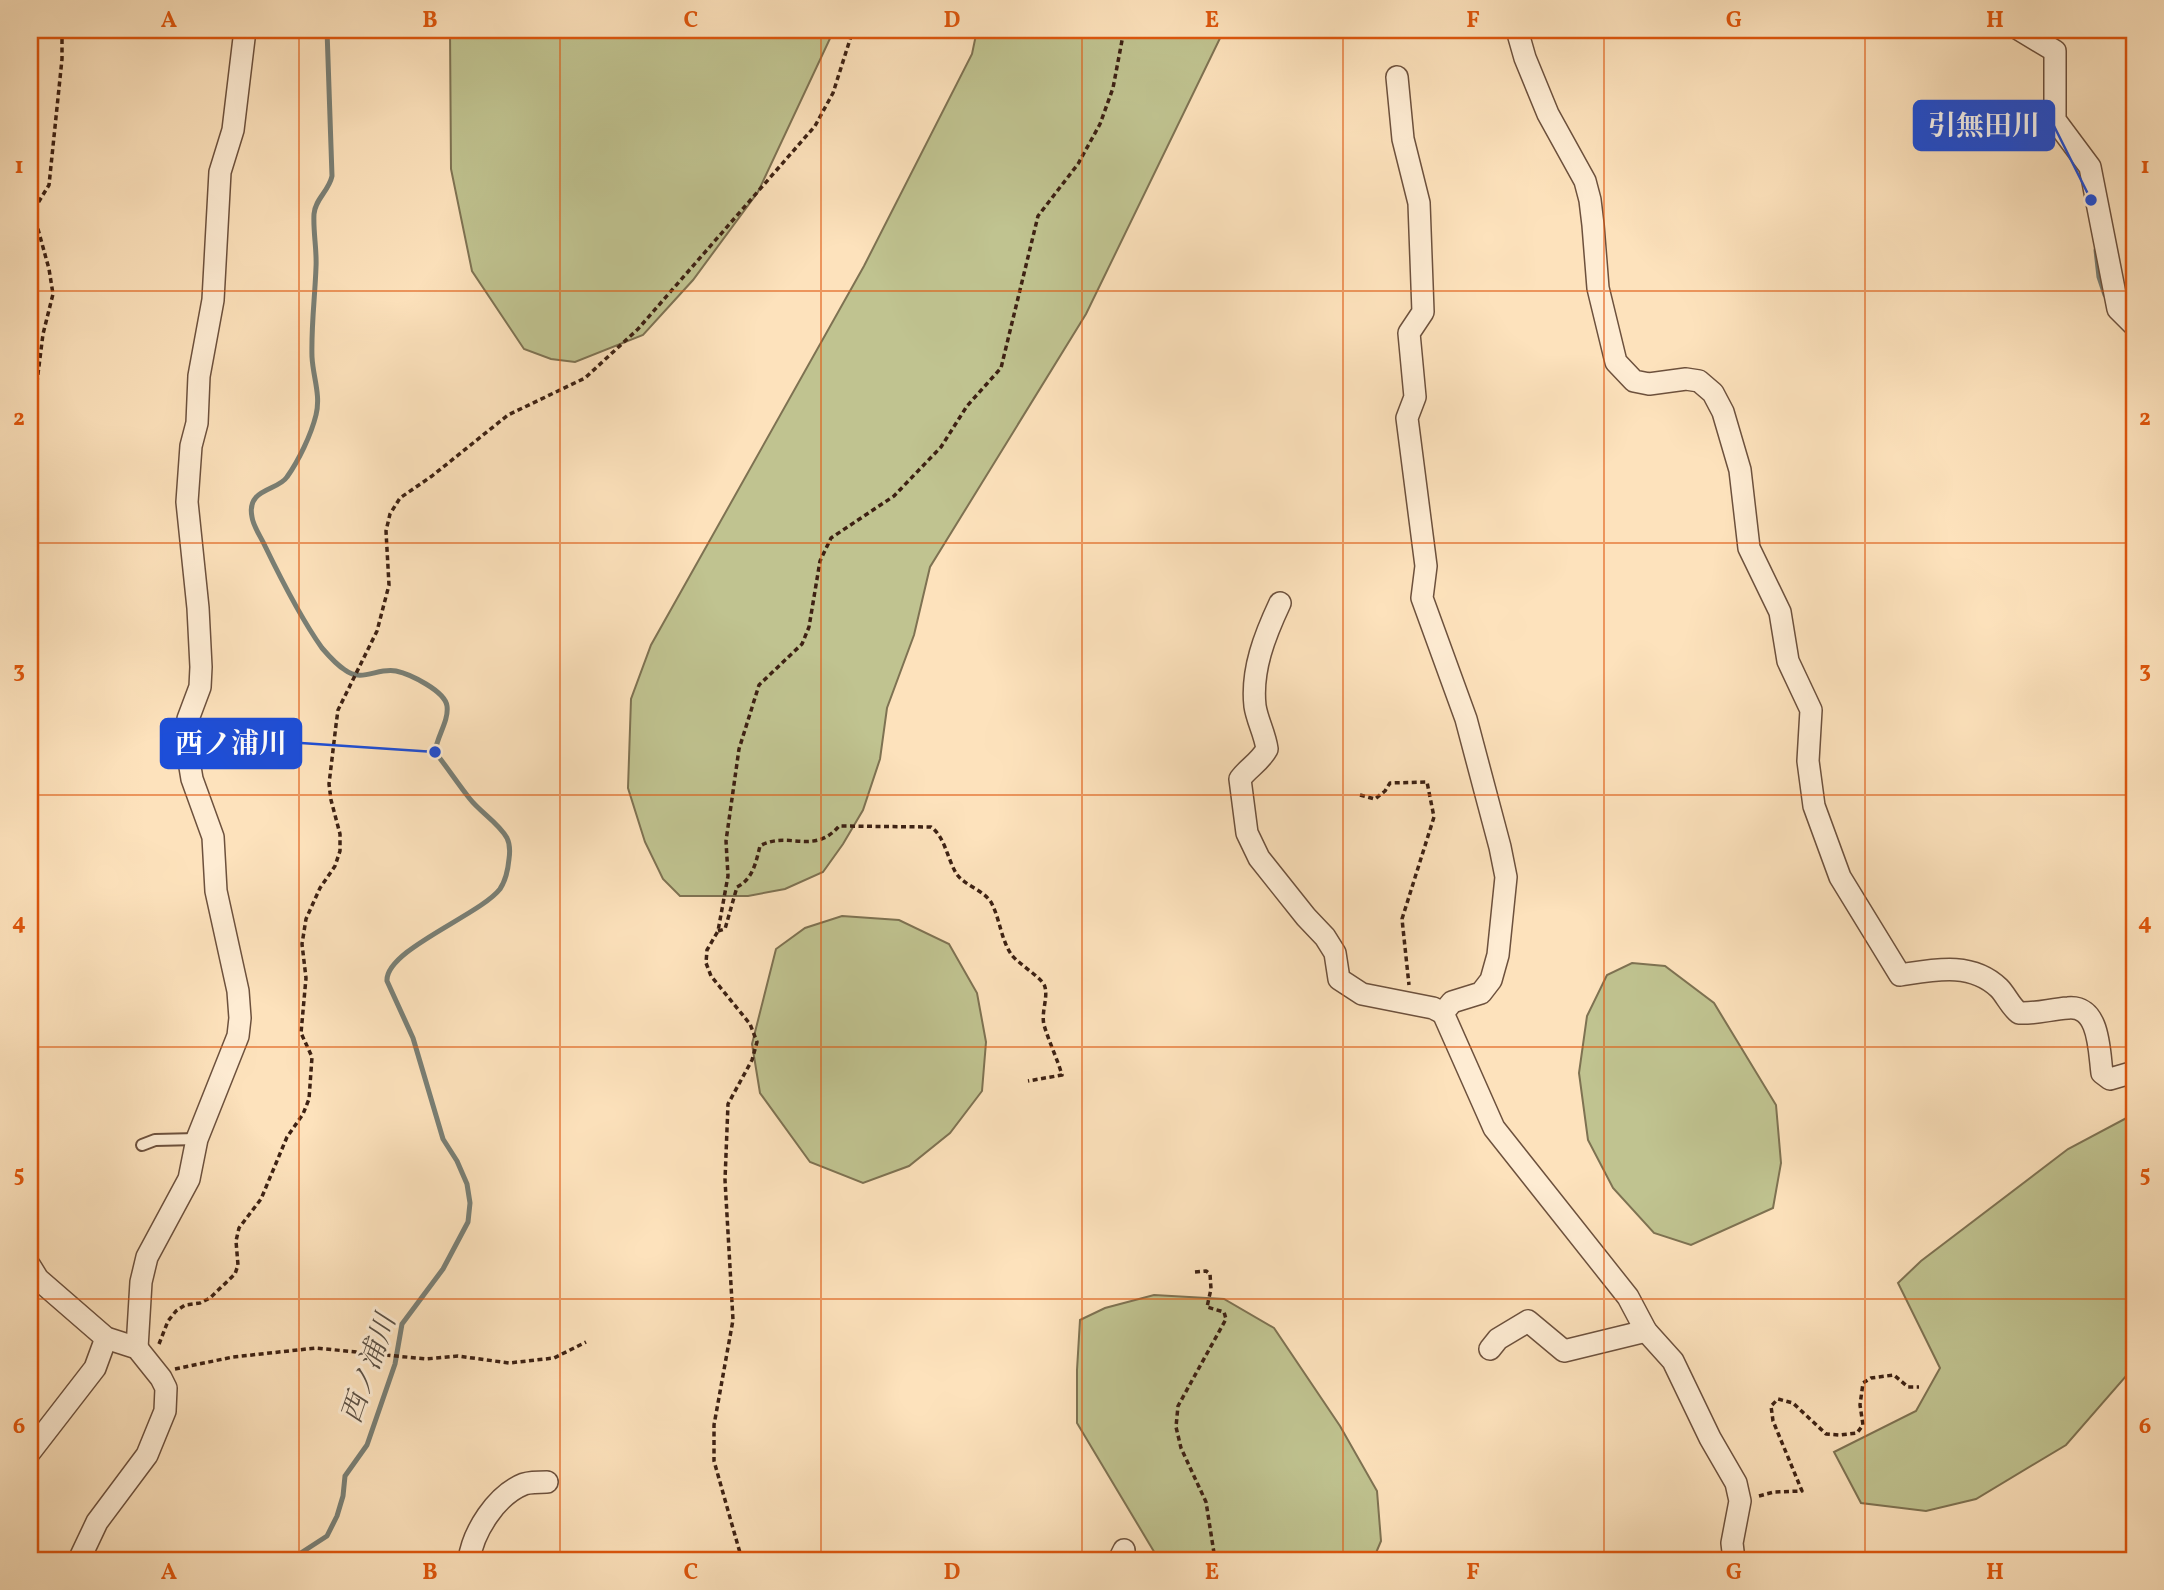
<svg xmlns="http://www.w3.org/2000/svg" width="2164" height="1590" font-family="Vollkorn,'Noto Serif JP',serif">
	<style>
		.green { fill: #c0c390; stroke: #7e7252; stroke-width: 2 }
		.lines { fill: none; stroke-linecap: round; stroke-linejoin: round }
		.stream { stroke: #797f75; stroke-width: 5 }
		.lane-casing { stroke: #6d513d; stroke-width: 14 }
		.street-casing { stroke: #6d513d; stroke-width: 24 }
		.path { stroke: #3d2113; stroke-width: 3.5; stroke-dasharray: 5 3.5; stroke-linecap: butt }
		.lane { stroke: #feecd3; stroke-width: 10 }
		.street { stroke: #feecd3; stroke-width: 21 }
		.grid { fill: none; stroke: #df560c; stroke-width: 2; stroke-opacity: 0.55 }
		.labels { text-anchor: middle; dominant-baseline: central; stroke-width: 6; stroke-linejoin: round; paint-order: stroke }
		.water-label { font-size: 28px; font-style: italic; fill: #5b5044; stroke: #feecd3 }
		.leader { fill: none; stroke: #1d4ed8; stroke-width: 2.5 }
		.callout-dot { fill: #1d4ed8; stroke: #feecd3; stroke-width: 2.5 }
		.callout { fill: #1d4ed8; stroke: #1d4ed8; stroke-width: 2.5 }
		.callout-label { font-size: 28px; text-anchor: middle; font-weight: bold; fill: #fff }
		.neatline { fill: none; stroke: #df560c; stroke-width: 2.5 }
		.grid-label { font-size: 23px; text-anchor: middle; font-weight: bold; fill: #df560c }
	</style>
	<rect width="100%" height="100%" fill="#fde2bc"/>
	<filter id="stains"><feTurbulence type="fractalNoise" baseFrequency=".00286" numOctaves="4"/><feColorMatrix values="0 0 0 0 .2 0 0 0 0 .09 0 0 0 0 .02 0 0 0 .5 -.17"/></filter>
	<radialGradient id="worn" r=".72"><stop offset=".6" stop-color="#630" stop-opacity="0"/><stop offset="1" stop-color="#630" stop-opacity=".3"/></radialGradient>
	<g class="green">
		<path d="M 450,30 L 834,30 L 758,192 L 693,280 L 643,335 L 575,362 L 551,359 L 524,349 L 472,271 L 451,169 Z"/>
		<path d="M 977,30 L 1224,30 L 1086,314 L 930,567 L 914,635 L 887,708 L 880,759 L 863,810 L 843,844 L 823,872 L 785,889 L 748,896 L 680,896 L 663,879 L 645,842 L 628,788 L 631,699 L 651,645 L 864,266 L 972,54 Z"/>
		<path d="M 842,916 L 899,920 L 949,944 L 977,993 L 986,1042 L 982,1091 L 950,1133 L 909,1166 L 863,1183 L 810,1162 L 760,1093 L 752,1044 L 776,949 L 805,928 Z"/>
		<path d="M 1632,963 L 1665,966 L 1714,1003 L 1776,1105 L 1781,1163 L 1773,1208 L 1691,1245 L 1654,1233 L 1613,1188 L 1588,1140 L 1579,1073 L 1587,1016 L 1607,975 Z"/>
		<path d="M 2134,1114 L 2134,1367 L 2066,1445 L 1976,1499 L 1926,1511 L 1861,1503 L 1834,1452 L 1916,1411 L 1940,1368 L 1898,1283 L 1921,1261 L 2068,1149 Z"/>
		<path d="M 1154,1295 L 1224,1299 L 1274,1328 L 1340,1426 L 1377,1491 L 1381,1541 L 1373,1560 L 1159,1560 L 1077,1423 L 1077,1370 L 1080,1320 L 1105,1308 Z"/>
	</g>
	<g class="lines">
		<g class="stream">
			<path d="M 2050,43 L 2056,30"/>
			<path d="M 2096,250 L 2099,277 L 2105,295"/>
			<path d="M 290,1560 L 327,1536 L 337,1516 L 343,1496 L 345,1476 L 367,1445 L 395,1364 L 402,1324 L 443,1269 L 468,1222 L 470,1203 L 467,1184 L 457,1161 L 443,1139 L 413,1038 L 387,981 C 385,950 480,915 500,889 C 506,880 508,870 509,859 C 510,852 510,844 507,838 C 499,823 480,812 470,799 C 458,784 447,767 435,752 C 437,736 449,721 447,706 C 445,691 410,674 396,671 C 378,667 362,683 345,670 C 337,665 328,655 322,648 C 302,620 280,577 265,546 C 261,537 253,526 252,517 C 246,488 278,491 287,477 C 299,460 311,435 316,415 C 321,395 313,377 312,357 C 311,327 315,297 316,267 C 317,250 313,232 314,214 C 315,199 329,191 332,176 L 327,30"/>
		</g>
		<g class="lane-casing">
			<path id="lane" d="M 142,1145 L 155,1140 L 197,1139"/>
		</g>
		<g class="street-casing">
			<g id="street">
				<path d="M 1517,30 L 1525,58 L 1548,114 L 1585,181 L 1590,200 L 1593,225 L 1598,288 L 1616,362 L 1634,381 L 1649,384 L 1686,379 L 1699,381 L 1713,393 L 1723,412 L 1740,470 L 1749,548 L 1780,612 L 1788,661 L 1811,710 L 1808,761 L 1814,806 L 1840,877 L 1900,975 C 1933,970 1971,961 1999,988 C 2006,995 2010,1006 2019,1013 C 2036,1014 2051,1009 2068,1008 C 2100,1005 2099,1051 2102,1073 L 2110,1079 L 2134,1072"/>
				<path d="M 2020,30 L 2055,51 L 2055,120 L 2090,167 L 2118,309 L 2134,325"/>
				<path d="M 1397,77 L 1403,139 L 1419,203 L 1423,312 L 1409,333 L 1415,397 L 1407,418 L 1426,566 L 1422,598 L 1466,719 L 1500,847 L 1506,877 L 1498,955 L 1491,980 L 1481,993 L 1452,1002 L 1443,1013 L 1494,1128 L 1628,1297 L 1646,1331 L 1673,1361 L 1710,1438 L 1736,1483 L 1740,1501 L 1732,1543 L 1734,1560"/>
				<path d="M 1280,603 C 1265,635 1251,670 1255,706 C 1257,720 1265,734 1267,749 C 1260,762 1248,768 1240,779 L 1247,833 L 1259,858 L 1306,917 L 1325,937 L 1335,953 L 1339,979 L 1362,994 L 1433,1008 L 1443,1013"/>
				<path d="M 30,1266 L 38,1279 L 106,1338 L 137,1348 L 161,1378 L 166,1388 L 165,1411 L 147,1455 L 97,1522 L 79,1560"/>
				<path d="M 137,1348 L 141,1282 L 147,1257 L 189,1179 L 197,1139 L 238,1036 L 240,1018 L 238,991 L 216,891 L 213,837 L 192,779 L 187,749 L 188,719 L 200,687 L 201,667 L 198,608 L 187,502 L 191,446 L 197,423 L 199,376 L 213,300 L 220,172 L 233,130 L 245,30"/>
				<path d="M 1490,1349 L 1498,1339 L 1528,1321 L 1564,1351 L 1646,1331"/>
				<path d="M 30,1452 L 95,1368 L 106,1338"/>
				<path d="M 469,1560 C 473,1532 496,1495 524,1484 C 531,1482 540,1482 547,1482"/>
				<path d="M 1119,1560 L 1124,1550"/>
			</g>
		</g>
		<g class="path">
			<path d="M 30,485 L 33,414 L 43,334 L 53,294 L 49,269 L 33,211 L 49,185 L 62,59 L 62,30"/>
			<path d="M 1360,795 L 1375,799 L 1385,791 L 1390,783 L 1427,782 L 1434,817 L 1402,919 L 1409,985"/>
			<path d="M 718,931 L 725,929 L 737,887 C 753,879 756,862 760,846 C 788,830 814,856 839,826 L 931,827 C 945,837 947,858 956,873 C 964,886 985,890 992,904 C 1000,920 1001,939 1011,954 C 1018,964 1043,978 1045,987 C 1048,999 1041,1012 1044,1025 C 1049,1042 1057,1058 1062,1075 L 1028,1081"/>
			<path d="M 1195,1272 L 1206,1271 L 1210,1274 L 1211,1289 L 1207,1307 L 1224,1312 L 1226,1319 L 1178,1406 L 1176,1427 L 1181,1448 L 1206,1502 L 1214,1553 L 1218,1560"/>
			<path d="M 159,1344 L 168,1321 L 176,1311 L 185,1305 L 200,1303 L 210,1298 L 235,1274 L 238,1265 L 236,1241 L 239,1228 L 261,1199 L 287,1137 L 303,1114 L 309,1099 L 312,1057 L 301,1033 L 306,978 L 302,944 L 306,919 L 320,888 L 335,866 L 340,851 L 340,834 L 331,800 L 329,784 L 336,725 L 338,710 L 377,631 L 389,585 L 386,531 L 390,514 L 400,498 L 432,476 L 508,415 L 585,378 L 638,329 L 815,126 L 833,93 L 853,30"/>
			<path d="M 175,1369 L 233,1357 L 316,1348 L 426,1359 L 458,1356 L 509,1363 L 554,1358 L 586,1342"/>
			<path d="M 1759,1496 L 1774,1492 L 1802,1491 L 1773,1421 L 1771,1406 L 1778,1399 L 1793,1403 L 1826,1434 L 1840,1435 L 1857,1433 L 1863,1425 L 1860,1405 L 1863,1383 L 1871,1378 L 1894,1375 L 1908,1387 L 1919,1387"/>
			<path d="M 742,1560 L 714,1461 L 714,1425 L 733,1320 L 725,1180 L 728,1104 L 752,1060 L 757,1042 L 750,1024 L 711,976 L 706,963 L 707,950 L 718,931 L 728,876 L 726,841 L 739,749 L 759,685 L 802,644 L 809,627 L 820,561 L 831,538 L 894,496 L 941,447 L 967,406 L 1001,368 L 1038,216 L 1078,164 L 1100,124 L 1113,88 L 1124,30"/>
		</g>
		<use href="#lane" class="lane"/>
		<use href="#street" class="street"/>
	</g>
	<path class="grid" d="M 299,30 L 299,1560M 560,30 L 560,1560M 821,30 L 821,1560M 1082,30 L 1082,1560M 1343,30 L 1343,1560M 1604,30 L 1604,1560M 1865,30 L 1865,1560M 30,291 L 2134,291M 30,543 L 2134,543M 30,795 L 2134,795M 30,1047 L 2134,1047M 30,1299 L 2134,1299"/>
	<g class="labels">
		<g class="water-label">
			<text transform="translate(370 1369) rotate(-71)">西ノ浦川</text>
		</g>
	</g>
	<path class="leader" d="M2091 200L2054 126M435 752L301 743"/>
	<g class="callout-dot">
		<circle cx="2091" cy="200" r="7"/>
		<circle cx="435" cy="752" r="7"/>
	</g>
	<g class="callout">
		<rect x="1914" y="101" width="140" height="49" rx="7"/>
		<rect x="161" y="719" width="140" height="49" rx="7"/>
	</g>
	<g class="callout-label">
		<text x="1984" y="135">引無田川</text>
		<text x="231" y="753">西ノ浦川</text>
	</g>
	<rect width="2164" height="1590" fill="none" stroke="#fde2bc" stroke-width="77"/>
	<rect x="38" y="38" width="2088" height="1514" class="neatline"/>
	<g class="grid-label">
		<text x="169" y="27">A</text>
		<text x="430" y="27">B</text>
		<text x="691" y="27">C</text>
		<text x="952" y="27">D</text>
		<text x="1212" y="27">E</text>
		<text x="1473" y="27">F</text>
		<text x="1734" y="27">G</text>
		<text x="1995" y="27">H</text>
		<text x="19" y="173">1</text>
		<text x="2145" y="173">1</text>
		<text x="19" y="425">2</text>
		<text x="2145" y="425">2</text>
		<text x="19" y="677">3</text>
		<text x="2145" y="677">3</text>
		<text x="19" y="929">4</text>
		<text x="2145" y="929">4</text>
		<text x="19" y="1181">5</text>
		<text x="2145" y="1181">5</text>
		<text x="19" y="1433">6</text>
		<text x="2145" y="1433">6</text>
		<text x="169" y="1579">A</text>
		<text x="430" y="1579">B</text>
		<text x="691" y="1579">C</text>
		<text x="952" y="1579">D</text>
		<text x="1212" y="1579">E</text>
		<text x="1473" y="1579">F</text>
		<text x="1734" y="1579">G</text>
		<text x="1995" y="1579">H</text>
	</g>
	<rect width="100%" height="100%" filter="url(#stains)"/>
	<rect width="100%" height="100%" fill="url(#worn)"/>
</svg>
